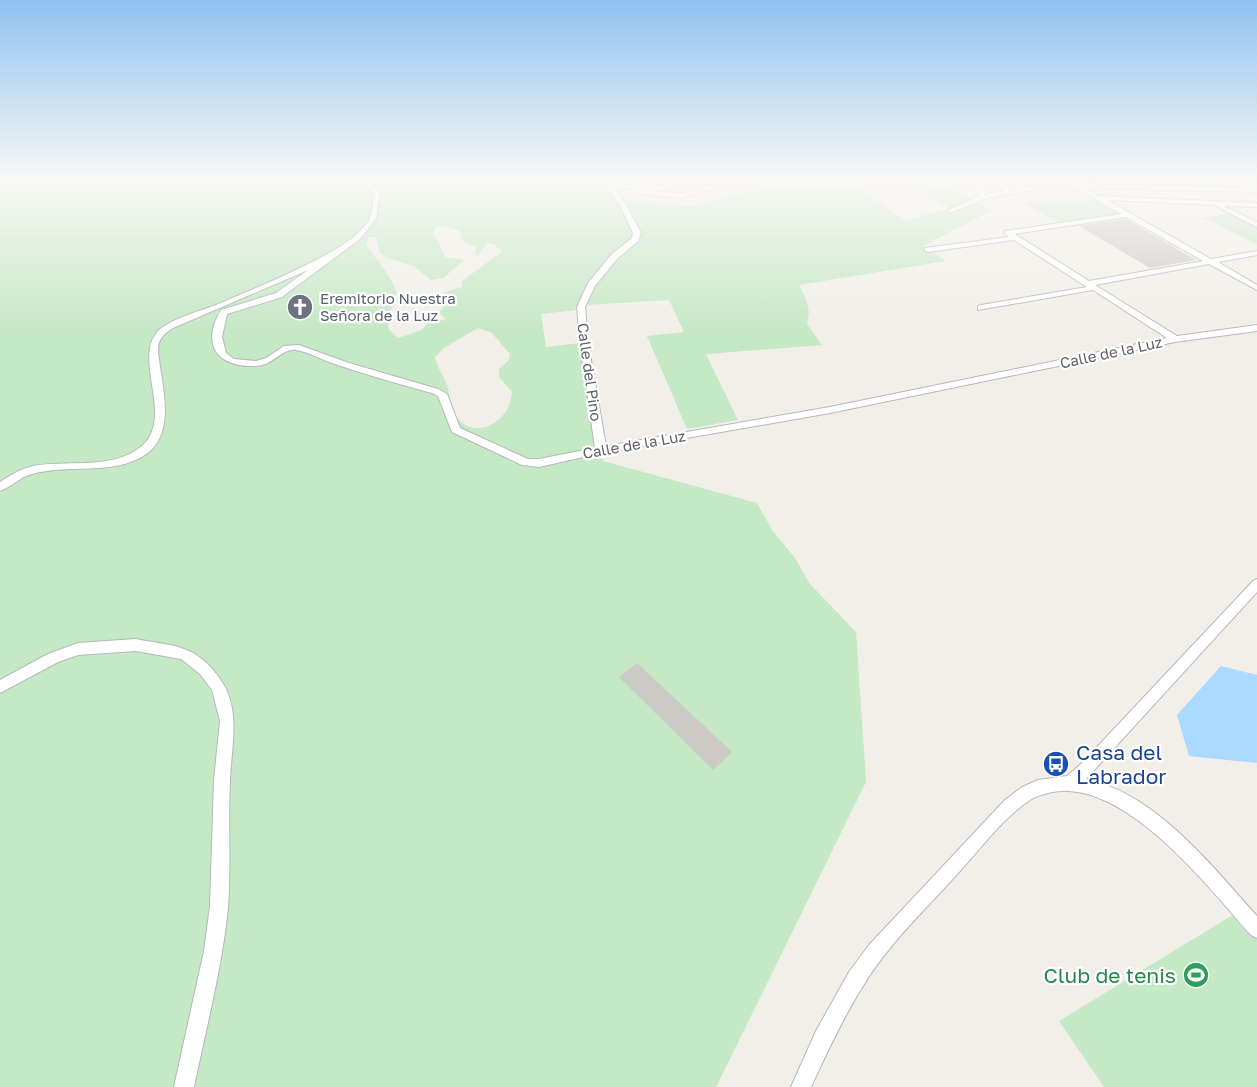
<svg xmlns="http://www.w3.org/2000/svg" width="1257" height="1087" font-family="'Golos Text',sans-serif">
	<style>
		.green { fill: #c5e8c5; fill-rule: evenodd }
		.water { fill: #aadaff }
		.building { fill: #cccac5 }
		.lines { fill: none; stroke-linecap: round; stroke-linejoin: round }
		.street-casing { stroke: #b5b8bc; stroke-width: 2 }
		.street { fill: #fff; fill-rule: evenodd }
		.labels { text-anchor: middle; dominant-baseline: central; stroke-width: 4.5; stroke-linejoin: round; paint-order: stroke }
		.far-worship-label { font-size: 15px; fill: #5b616d; stroke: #fff; text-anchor: start }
		.far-street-label { font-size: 15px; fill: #5f6368; stroke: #fff }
		.near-transit-label { font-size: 21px; fill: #164399; stroke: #fff; text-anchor: start }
		.near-leisure-label { font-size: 21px; fill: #27864d; stroke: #fff; text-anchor: end }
	</style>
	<rect width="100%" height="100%" fill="#f1efe8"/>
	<g class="green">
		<path d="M 0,179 L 586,179 L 597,180 L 628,200 L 688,206 L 763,189 L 862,189 L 905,221 L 949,208 L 911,184 L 958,190 L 991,211 L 923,246 L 946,261 L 799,285 C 807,300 811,307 807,324 L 822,345 L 706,354 L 738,420 L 687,429 L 647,336 L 684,332 L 669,300 L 585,305 L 577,310 L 541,314 L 546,347 L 580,343 L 603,461 L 757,503 L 772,530 L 795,558 L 810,584 L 856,632 L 866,782 L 716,1087 L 0,1087 ZM 440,225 L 460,231 L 462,239 L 467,244 L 477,246 L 474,253 L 478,256 L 487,243 L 493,244 L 503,251 L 462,281 L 462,287 L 442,293 L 444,306 L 439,313 L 446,319 L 428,323 L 422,330 L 398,338 L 389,330 C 386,311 394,310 396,293 C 397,284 372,253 366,245 L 369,237 L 376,237 L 380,253 L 388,258 L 414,266 L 431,280 L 443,278 L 464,260 L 445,257 L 438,240 L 433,235 L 435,228 ZM 478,328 L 491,332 L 510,354 L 508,361 L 499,369 L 499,377 L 512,392 C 511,420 477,442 457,418 C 450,410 451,396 447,386 C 444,376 437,368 435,357 L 444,348 Z"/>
		<path d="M 1095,200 L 1119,214 L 1061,224 L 1026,205 L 1028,202 Z"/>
		<path d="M 1230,213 L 1257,226 L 1257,244 L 1203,218 Z"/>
		<path d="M 1241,910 L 1257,929 L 1257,1087 L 1104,1087 L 1059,1021 Z"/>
	</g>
	<path class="water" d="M 1221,666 L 1257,675 L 1257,763 L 1189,756 L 1177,715 Z"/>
	<g class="building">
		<path d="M 1126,219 L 1196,260 L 1150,268 L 1079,226 Z"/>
		<path d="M 305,298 L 311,312 L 304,316 L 295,317 L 289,303 Z"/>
		<path d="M 637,663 L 732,752 L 713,770 L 619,677 Z"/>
	</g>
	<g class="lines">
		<g class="street-casing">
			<g id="street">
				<path d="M 361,179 L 368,179 L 380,192 L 376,219 L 360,239 L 282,297 L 227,314 L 222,337 L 226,353 L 234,359 L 256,361 L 266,358 L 284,346 L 299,345 L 349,363 L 438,389 L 447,394 L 460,428 L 528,459 L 539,459 L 595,448 L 580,343 L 577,307 L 588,283 L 611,255 L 632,238 L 633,233 L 620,205 L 602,179 L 608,179 L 612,184 L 661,186 L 681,179 L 691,179 L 662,190 L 641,189 L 682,194 L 732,179 L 743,179 L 682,198 L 640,194 L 634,189 L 615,188 L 626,205 L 641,233 L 638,241 L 617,259 L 595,286 L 585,307 L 588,343 L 606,446 L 830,407 L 1167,338 L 1093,290 L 978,310 L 978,306 L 981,305 L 1087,287 L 1014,240 L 928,252 L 924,250 L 925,248 L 1009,237 L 1004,233 L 1005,231 L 1121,214 L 1075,188 L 1049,187 L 987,198 L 952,212 L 948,212 L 948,210 L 981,195 L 974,188 L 969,179 L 975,179 L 986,194 L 1004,191 L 996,179 L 1002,179 L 1010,190 L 1049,183 L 1257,188 L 1257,192 L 1085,188 L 1099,196 L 1257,203 L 1257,207 L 1223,206 L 1257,222 L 1257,227 L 1214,205 L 1107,200 L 1211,259 L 1257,251 L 1257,255 L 1218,262 L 1257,285 L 1257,290 L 1209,264 L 1095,285 L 1177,336 L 1257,325 L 1257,331 L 1175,342 L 830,413 L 601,453 L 539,467 L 522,465 L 452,432 L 438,396 L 432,393 C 399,384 367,375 335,364 C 322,360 309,352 296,350 C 282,348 273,366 255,366 C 216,367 201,344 221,310 L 276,293 L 308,270 L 173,328 C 168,331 163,335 160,340 C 156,349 159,358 160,367 C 165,398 174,441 140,458 C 106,475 67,464 32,474 C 20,477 11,487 0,491 L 0,482 C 10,475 21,469 33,466 C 65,460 106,469 135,451 C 184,422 122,350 166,325 C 181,316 200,311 216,305 C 251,290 286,276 320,258 C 337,249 355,239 367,223 C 373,215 373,202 374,192 ZM 1126,217 L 1203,261 L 1089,281 L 1015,234 Z"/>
				<path d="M 754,179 L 808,179 L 805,181 Z"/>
				<path d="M 841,179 L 847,179 L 847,189 L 842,188 Z"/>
				<path d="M 1257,579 L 1257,592 L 1086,779 C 1156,794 1211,865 1257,916 L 1257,938 L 1251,935 C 1209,888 1137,795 1069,791 C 1058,790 1040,794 1030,800 C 1003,818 982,847 960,871 C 927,908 889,943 863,986 C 843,1018 827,1052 811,1087 L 791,1087 L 816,1031 L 849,972 L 869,945 L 1004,801 L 1022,787 L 1038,780 L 1067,776 L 1081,764 L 1253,581 Z"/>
				<path d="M 136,639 C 176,647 197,644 222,682 C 241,711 231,748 230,780 C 228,822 231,865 228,908 C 222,968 206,1028 194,1087 L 174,1087 L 204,951 L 210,906 L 214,780 L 220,721 L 212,690 L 200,674 L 181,659 L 136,651 L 78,655 L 58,662 L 0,693 L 0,680 L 48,654 L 78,643 Z"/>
			</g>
		</g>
		<use href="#street" class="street"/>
	</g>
	<linearGradient id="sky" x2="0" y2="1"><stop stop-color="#8fc3f1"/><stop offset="0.54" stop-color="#f9f8f5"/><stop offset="1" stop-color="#f9f8f5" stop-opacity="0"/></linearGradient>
	<rect width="1257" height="332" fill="url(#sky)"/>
	<defs>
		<g id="church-disc" transform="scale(1.35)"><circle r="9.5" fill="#6b7280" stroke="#fff"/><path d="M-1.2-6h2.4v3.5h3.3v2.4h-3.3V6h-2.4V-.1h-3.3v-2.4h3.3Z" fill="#fff"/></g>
		<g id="bus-disc" transform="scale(1.35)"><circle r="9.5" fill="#1a4fb4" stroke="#fff"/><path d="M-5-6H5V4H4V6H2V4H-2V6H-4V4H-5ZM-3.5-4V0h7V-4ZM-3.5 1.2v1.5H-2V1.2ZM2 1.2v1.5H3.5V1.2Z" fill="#fff"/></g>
		<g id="stadium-disc" transform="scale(1.35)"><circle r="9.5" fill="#2e9e5b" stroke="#fff"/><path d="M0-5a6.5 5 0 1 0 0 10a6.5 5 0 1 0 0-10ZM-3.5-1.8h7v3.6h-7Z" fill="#fff"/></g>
	</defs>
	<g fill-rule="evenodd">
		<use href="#church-disc" x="300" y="307"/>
		<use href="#bus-disc" x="1056" y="764"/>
		<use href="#stadium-disc" x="1196" y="975"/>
	</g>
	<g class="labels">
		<g class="far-worship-label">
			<text x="320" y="298">Eremitorio Nuestra<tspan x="320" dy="17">Señora de la Luz</tspan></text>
		</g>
		<g class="far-street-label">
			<text transform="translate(1111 352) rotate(-12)">Calle de la Luz</text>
			<text transform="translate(590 372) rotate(82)">Calle del Pino</text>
			<text transform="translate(634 444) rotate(-10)">Calle de la Luz</text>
		</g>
		<g class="near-transit-label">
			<text x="1076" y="752">Casa del<tspan x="1076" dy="24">Labrador</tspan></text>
		</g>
		<g class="near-leisure-label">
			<text x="1176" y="975">Club de tenis</text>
		</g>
	</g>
</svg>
